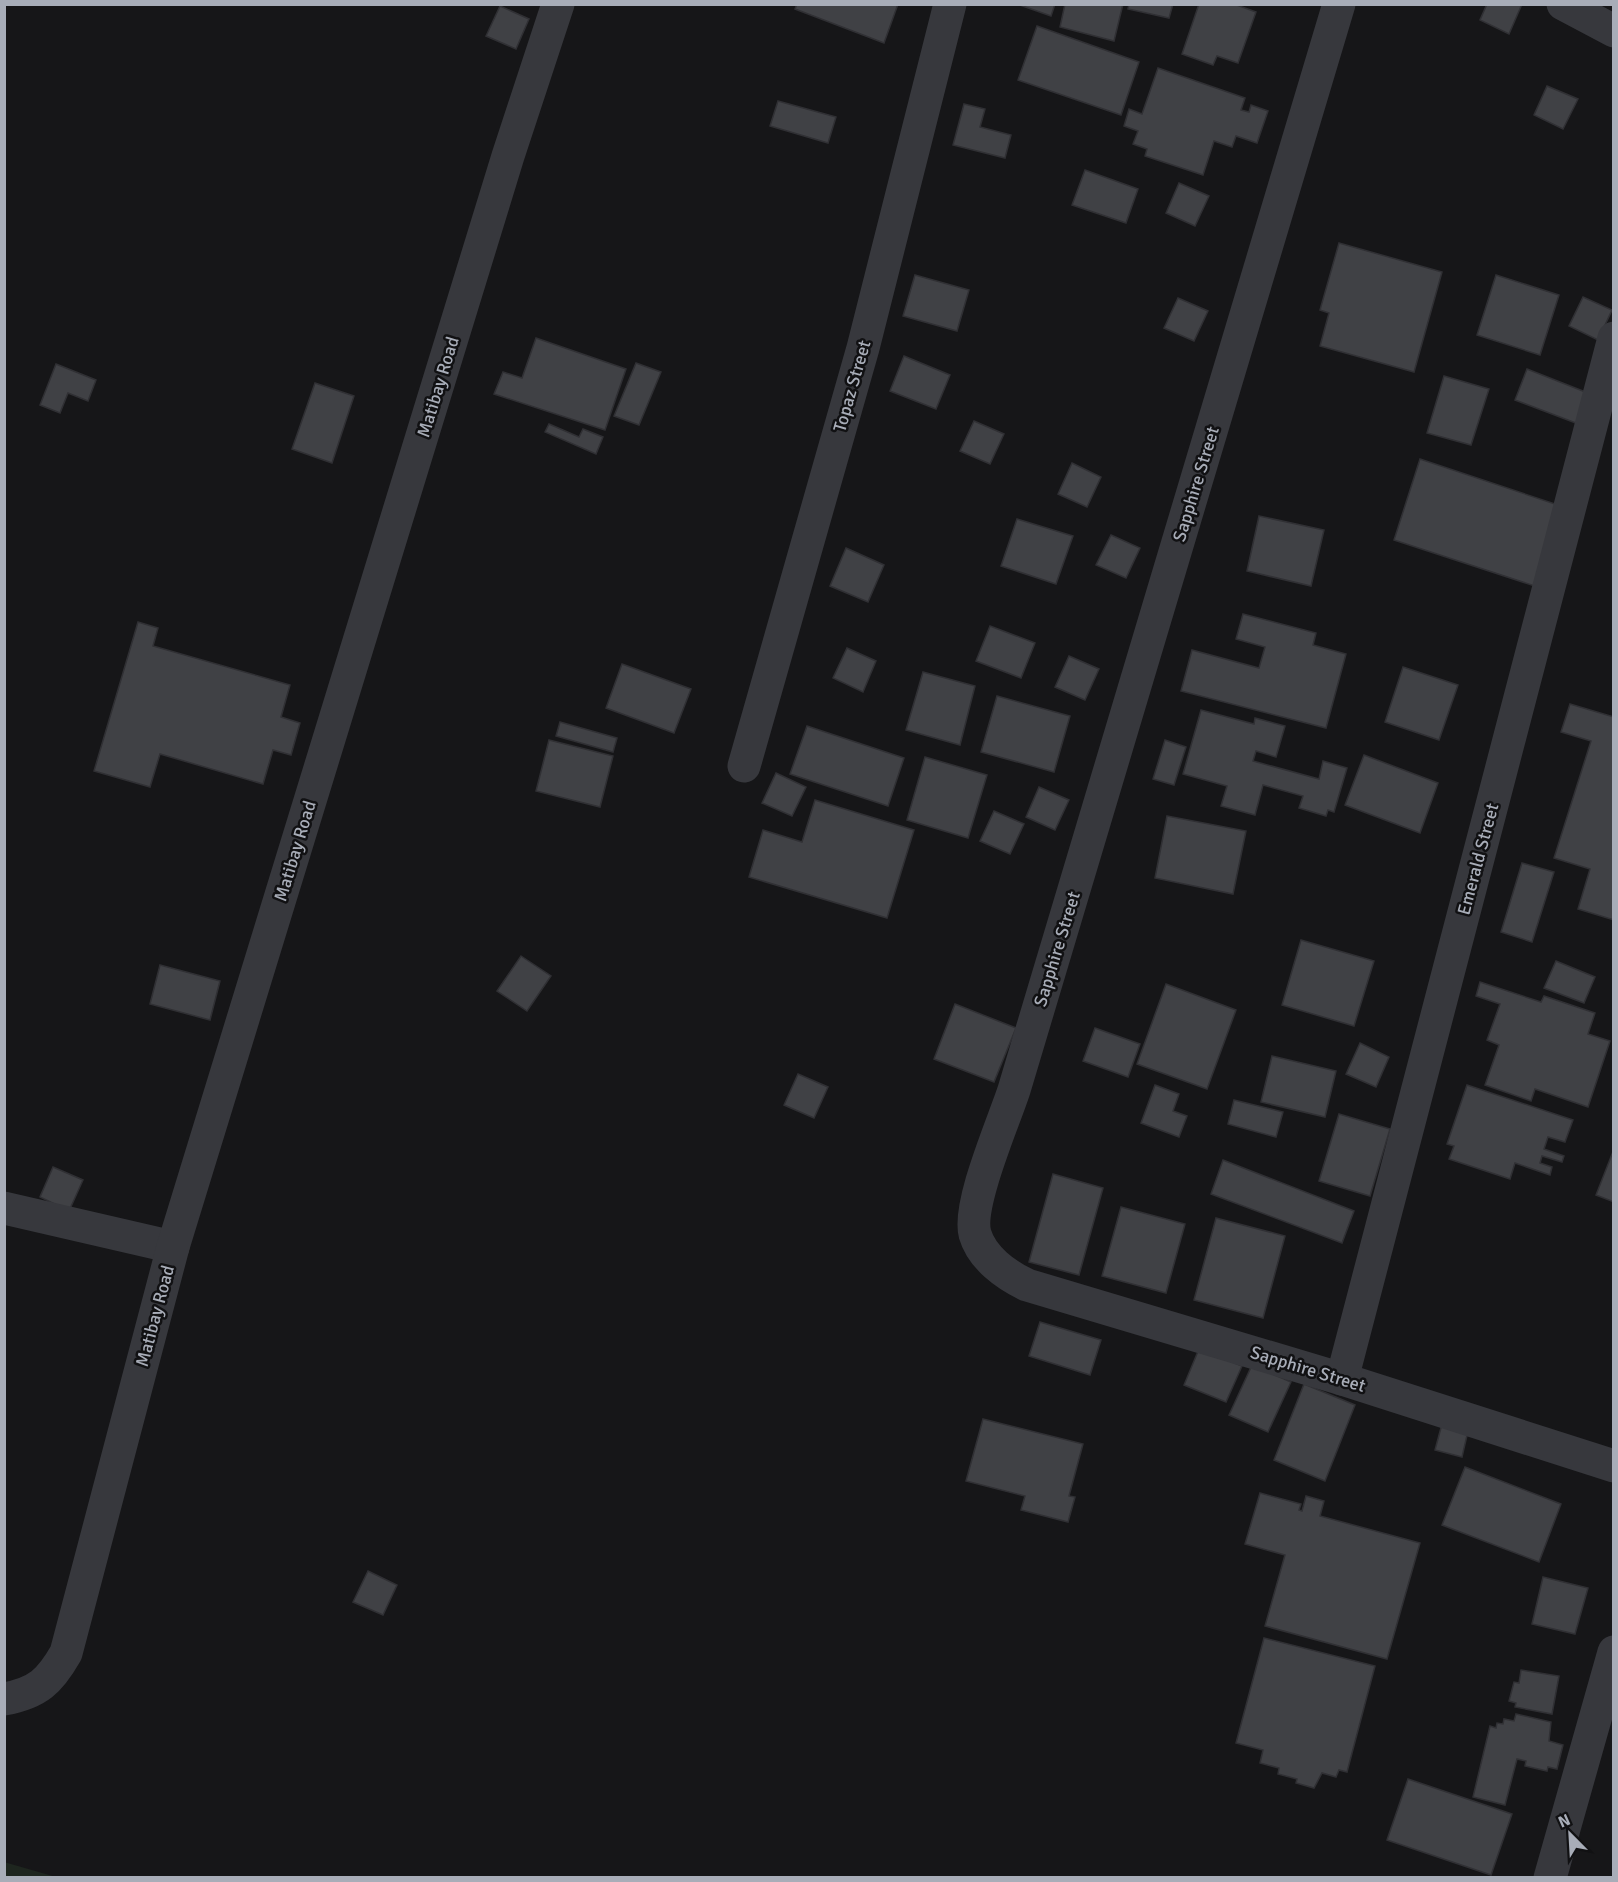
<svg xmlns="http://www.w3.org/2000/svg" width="1618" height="1882" font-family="Signika,sans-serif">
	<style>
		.green { fill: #1e261f }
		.building { fill: #404145; stroke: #303034; stroke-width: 1.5 }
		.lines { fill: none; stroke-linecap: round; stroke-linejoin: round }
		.minor { stroke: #37383d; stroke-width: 33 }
		.labels { text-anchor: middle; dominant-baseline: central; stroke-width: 5; stroke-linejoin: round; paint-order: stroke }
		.street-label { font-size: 18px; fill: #a8adb8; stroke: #111113 }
	</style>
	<rect width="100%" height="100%" fill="#161618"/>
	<path class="green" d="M 4,1862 L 56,1877 L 5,1877 Z"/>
	<g class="building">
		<path d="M 797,4 L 898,4 L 884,43 L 795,9 Z"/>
		<path d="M 1017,4 L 1055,4 L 1051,16 Z"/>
		<path d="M 1065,4 L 1123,4 L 1114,41 L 1060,27 Z"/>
		<path d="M 1129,4 L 1173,4 L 1169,18 L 1128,9 Z"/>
		<path d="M 1199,4 L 1234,4 L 1256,12 L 1238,63 L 1217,56 L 1213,65 L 1182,54 Z"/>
		<path d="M 1487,4 L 1522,4 L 1509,34 L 1480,20 Z"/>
		<path d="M 500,6 L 529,19 L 516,49 L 486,36 Z"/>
		<path d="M 1037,26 L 1139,62 L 1121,115 L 1018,80 Z"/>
		<path d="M 1158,68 L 1245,98 L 1241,110 L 1249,112 L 1251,105 L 1268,111 L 1257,143 L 1236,136 L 1232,147 L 1214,141 L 1203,175 L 1145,156 L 1147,149 L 1133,144 L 1138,131 L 1124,126 L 1129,109 L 1142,114 Z"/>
		<path d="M 1547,86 L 1578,99 L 1563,129 L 1534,115 Z"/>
		<path d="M 778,101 L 836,117 L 828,143 L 770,126 Z"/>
		<path d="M 964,104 L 985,109 L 980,127 L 1011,135 L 1005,158 L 953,145 Z"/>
		<path d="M 1085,170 L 1138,189 L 1126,223 L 1072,205 Z"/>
		<path d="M 1179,183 L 1209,196 L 1195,226 L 1166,213 Z"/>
		<path d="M 1339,243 L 1442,272 L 1414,372 L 1320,346 L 1329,313 L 1320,310 Z"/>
		<path d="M 915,275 L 969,290 L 957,331 L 903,316 Z"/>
		<path d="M 1496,275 L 1559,295 L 1540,355 L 1477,335 Z"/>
		<path d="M 1583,297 L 1612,310 L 1598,340 L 1569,326 Z"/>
		<path d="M 1178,298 L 1208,311 L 1194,341 L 1164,328 Z"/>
		<path d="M 536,338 L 626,369 L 605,430 L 494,394 L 503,372 L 522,378 Z"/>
		<path d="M 904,356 L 950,375 L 936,409 L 890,391 Z"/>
		<path d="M 636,363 L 661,372 L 639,425 L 614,416 Z"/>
		<path d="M 56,364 L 96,380 L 88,401 L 68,393 L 60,413 L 40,405 Z"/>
		<path d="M 1527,369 L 1593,395 L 1581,425 L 1515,400 Z"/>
		<path d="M 1444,376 L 1489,389 L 1471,445 L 1427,433 Z"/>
		<path d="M 315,383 L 354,396 L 332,463 L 292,449 Z"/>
		<path d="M 974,421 L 1004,434 L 990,464 L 960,451 Z"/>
		<path d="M 549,424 L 579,437 L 583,429 L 603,437 L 596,454 L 545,432 Z"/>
		<path d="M 1420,459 L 1567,508 L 1541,588 L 1394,540 Z"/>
		<path d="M 1072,463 L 1101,477 L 1087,507 L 1058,494 Z"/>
		<path d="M 1259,516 L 1324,530 L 1311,586 L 1247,571 Z"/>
		<path d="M 1017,519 L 1073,536 L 1056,584 L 1001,566 Z"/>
		<path d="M 1111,535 L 1140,548 L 1126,578 L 1096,565 Z"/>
		<path d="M 846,548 L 884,565 L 868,602 L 830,586 Z"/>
		<path d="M 1243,614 L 1316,633 L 1313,645 L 1346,654 L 1326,728 L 1181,691 L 1192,650 L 1259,668 L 1265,647 L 1236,639 Z"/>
		<path d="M 138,622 L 158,628 L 153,646 L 290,685 L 281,717 L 300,723 L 291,755 L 273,750 L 263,784 L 160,754 L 150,787 L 94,771 Z"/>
		<path d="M 990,626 L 1035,643 L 1021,678 L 976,661 Z"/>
		<path d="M 847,648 L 876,661 L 863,692 L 833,678 Z"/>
		<path d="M 1069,656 L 1099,669 L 1085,700 L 1055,687 Z"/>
		<path d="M 622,664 L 691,689 L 674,733 L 606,708 Z"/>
		<path d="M 1403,667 L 1458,685 L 1439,740 L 1385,722 Z"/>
		<path d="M 923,672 L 975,686 L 960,745 L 906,730 Z"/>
		<path d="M 997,696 L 1070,716 L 1054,772 L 981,752 Z"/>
		<path d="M 1570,704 L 1614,717 L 1614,920 L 1578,909 L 1590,869 L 1554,858 L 1591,741 L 1561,732 Z"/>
		<path d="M 1201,710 L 1254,724 L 1255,718 L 1285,726 L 1276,757 L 1256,751 L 1253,761 L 1319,779 L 1323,761 L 1347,768 L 1334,812 L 1328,810 L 1326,816 L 1299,808 L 1303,796 L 1263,785 L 1255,815 L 1221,806 L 1227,786 L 1183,774 Z"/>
		<path d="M 560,722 L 617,738 L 613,752 L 556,736 Z"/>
		<path d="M 807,726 L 904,758 L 888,806 L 790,774 Z"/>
		<path d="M 549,740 L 613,756 L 600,807 L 536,791 Z"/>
		<path d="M 1165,740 L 1186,747 L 1174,785 L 1153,779 Z"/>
		<path d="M 1364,755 L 1438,783 L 1420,833 L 1345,805 Z"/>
		<path d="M 925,757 L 987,775 L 968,838 L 907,820 Z"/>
		<path d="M 776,773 L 806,787 L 792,816 L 762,803 Z"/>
		<path d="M 1039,787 L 1069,800 L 1055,830 L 1026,817 Z"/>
		<path d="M 815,800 L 914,830 L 887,918 L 749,877 L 763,830 L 802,842 Z"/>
		<path d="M 994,811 L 1024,824 L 1010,854 L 980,841 Z"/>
		<path d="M 1167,816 L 1246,831 L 1233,894 L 1155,878 Z"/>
		<path d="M 1522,863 L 1554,872 L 1532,942 L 1501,932 Z"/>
		<path d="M 1301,940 L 1374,961 L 1354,1026 L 1282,1005 Z"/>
		<path d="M 521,956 L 551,976 L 527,1011 L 497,991 Z"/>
		<path d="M 1556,961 L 1595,977 L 1584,1003 L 1544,988 Z"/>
		<path d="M 160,965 L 220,981 L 210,1020 L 150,1004 Z"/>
		<path d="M 1480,982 L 1541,1002 L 1544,996 L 1595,1013 L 1588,1034 L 1610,1041 L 1588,1107 L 1535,1089 L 1531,1101 L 1485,1085 L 1499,1045 L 1487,1040 L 1500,1004 L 1476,996 Z"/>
		<path d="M 1166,984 L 1236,1010 L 1207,1089 L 1137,1064 Z"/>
		<path d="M 955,1004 L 1016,1028 L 994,1082 L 934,1059 Z"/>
		<path d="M 1095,1028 L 1140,1044 L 1128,1077 L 1083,1061 Z"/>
		<path d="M 1360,1043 L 1389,1057 L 1376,1087 L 1346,1074 Z"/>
		<path d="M 1272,1056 L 1336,1071 L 1325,1117 L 1261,1102 Z"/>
		<path d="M 798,1074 L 828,1087 L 814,1118 L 784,1105 Z"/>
		<path d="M 1155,1085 L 1179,1094 L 1173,1111 L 1187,1116 L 1179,1137 L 1141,1123 Z"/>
		<path d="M 1467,1085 L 1573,1120 L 1565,1142 L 1548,1137 L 1544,1149 L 1564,1156 L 1562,1162 L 1542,1156 L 1540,1163 L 1552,1167 L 1550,1175 L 1515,1163 L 1510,1179 L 1449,1159 L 1454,1146 L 1447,1144 Z"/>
		<path d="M 1234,1100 L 1283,1112 L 1276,1137 L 1228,1124 Z"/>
		<path d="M 1339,1114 L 1390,1129 L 1370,1196 L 1319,1181 Z"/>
		<path d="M 1614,1149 L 1614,1202 L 1596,1195 Z"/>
		<path d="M 1223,1160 L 1354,1211 L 1342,1243 L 1211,1194 Z"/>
		<path d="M 53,1167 L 83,1180 L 69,1211 L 40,1197 Z"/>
		<path d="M 1053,1174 L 1103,1188 L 1079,1275 L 1029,1262 Z"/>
		<path d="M 1121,1207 L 1185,1224 L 1166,1293 L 1102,1276 Z"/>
		<path d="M 1216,1218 L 1285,1236 L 1263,1318 L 1194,1300 Z"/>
		<path d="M 1040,1322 L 1101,1340 L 1090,1375 L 1029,1356 Z"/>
		<path d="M 1199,1349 L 1242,1366 L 1226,1402 L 1184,1385 Z"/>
		<path d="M 1252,1365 L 1291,1382 L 1268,1432 L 1229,1415 Z"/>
		<path d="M 1304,1384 L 1355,1405 L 1325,1481 L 1274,1460 Z"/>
		<path d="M 983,1419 L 1083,1444 L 1069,1496 L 1075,1497 L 1068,1522 L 1021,1510 L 1025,1496 L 966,1481 Z"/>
		<path d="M 1442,1424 L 1468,1431 L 1462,1457 L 1435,1450 Z"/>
		<path d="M 1465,1467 L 1561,1504 L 1539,1562 L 1442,1525 Z"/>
		<path d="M 1260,1493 L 1301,1504 L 1299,1510 L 1302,1511 L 1306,1496 L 1324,1501 L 1320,1516 L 1420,1543 L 1387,1659 L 1265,1626 L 1285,1555 L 1245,1544 Z"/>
		<path d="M 368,1571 L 397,1585 L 383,1615 L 353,1602 Z"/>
		<path d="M 1543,1577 L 1588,1588 L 1575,1634 L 1532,1624 Z"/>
		<path d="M 1264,1638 L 1375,1666 L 1347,1772 L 1339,1770 L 1336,1777 L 1322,1773 L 1314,1788 L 1296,1783 L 1297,1779 L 1278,1774 L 1279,1768 L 1260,1763 L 1263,1750 L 1236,1743 Z"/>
		<path d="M 1521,1670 L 1559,1676 L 1552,1714 L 1515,1707 L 1516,1703 L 1509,1701 L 1514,1682 L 1519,1683 Z"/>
		<path d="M 1516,1714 L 1551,1722 L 1549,1741 L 1563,1745 L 1557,1769 L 1548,1767 L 1547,1771 L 1525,1766 L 1526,1761 L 1517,1759 L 1505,1805 L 1473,1797 L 1490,1726 L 1496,1728 L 1497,1723 L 1503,1724 L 1504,1719 L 1514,1721 Z"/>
		<path d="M 1408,1779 L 1512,1814 L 1491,1875 L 1387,1840 Z"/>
	</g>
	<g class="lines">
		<g class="minor">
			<path d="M 1339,4 L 1014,1090 C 1004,1121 967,1205 975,1234 C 982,1258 1006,1275 1027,1285 L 1342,1379 L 1614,1466"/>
			<path d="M 1563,4 L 1614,31"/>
			<path d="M 744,766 L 863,348 L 950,4"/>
			<path d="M 4,1208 L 173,1247"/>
			<path d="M 1342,1379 L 1614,338"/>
			<path d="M 4,1699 C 38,1693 50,1681 66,1653 L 173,1247 L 508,156 L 558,4"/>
			<path d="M 1550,1878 L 1614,1652"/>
		</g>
	</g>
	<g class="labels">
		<g class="street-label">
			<text transform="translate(852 386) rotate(-74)">Topaz Street</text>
			<text transform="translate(438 387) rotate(-73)">Matibay Road</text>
			<text transform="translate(1196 484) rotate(-73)">Sapphire Street</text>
			<text transform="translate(295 851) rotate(-73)">Matibay Road</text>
			<text transform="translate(1478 859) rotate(-75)">Emerald Street</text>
			<text transform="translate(1057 949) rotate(-73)">Sapphire Street</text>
			<text transform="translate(155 1316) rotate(-75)">Matibay Road</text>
			<text transform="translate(1308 1369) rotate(17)">Sapphire Street</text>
		</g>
	</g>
	<rect width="1618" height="1882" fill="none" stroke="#a8adb8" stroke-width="12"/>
	<g transform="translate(1570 1834) rotate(336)" stroke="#111113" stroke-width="4.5" paint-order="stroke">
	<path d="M0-4.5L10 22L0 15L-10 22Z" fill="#a8adb8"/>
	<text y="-9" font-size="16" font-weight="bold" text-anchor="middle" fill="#a8adb8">N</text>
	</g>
</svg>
